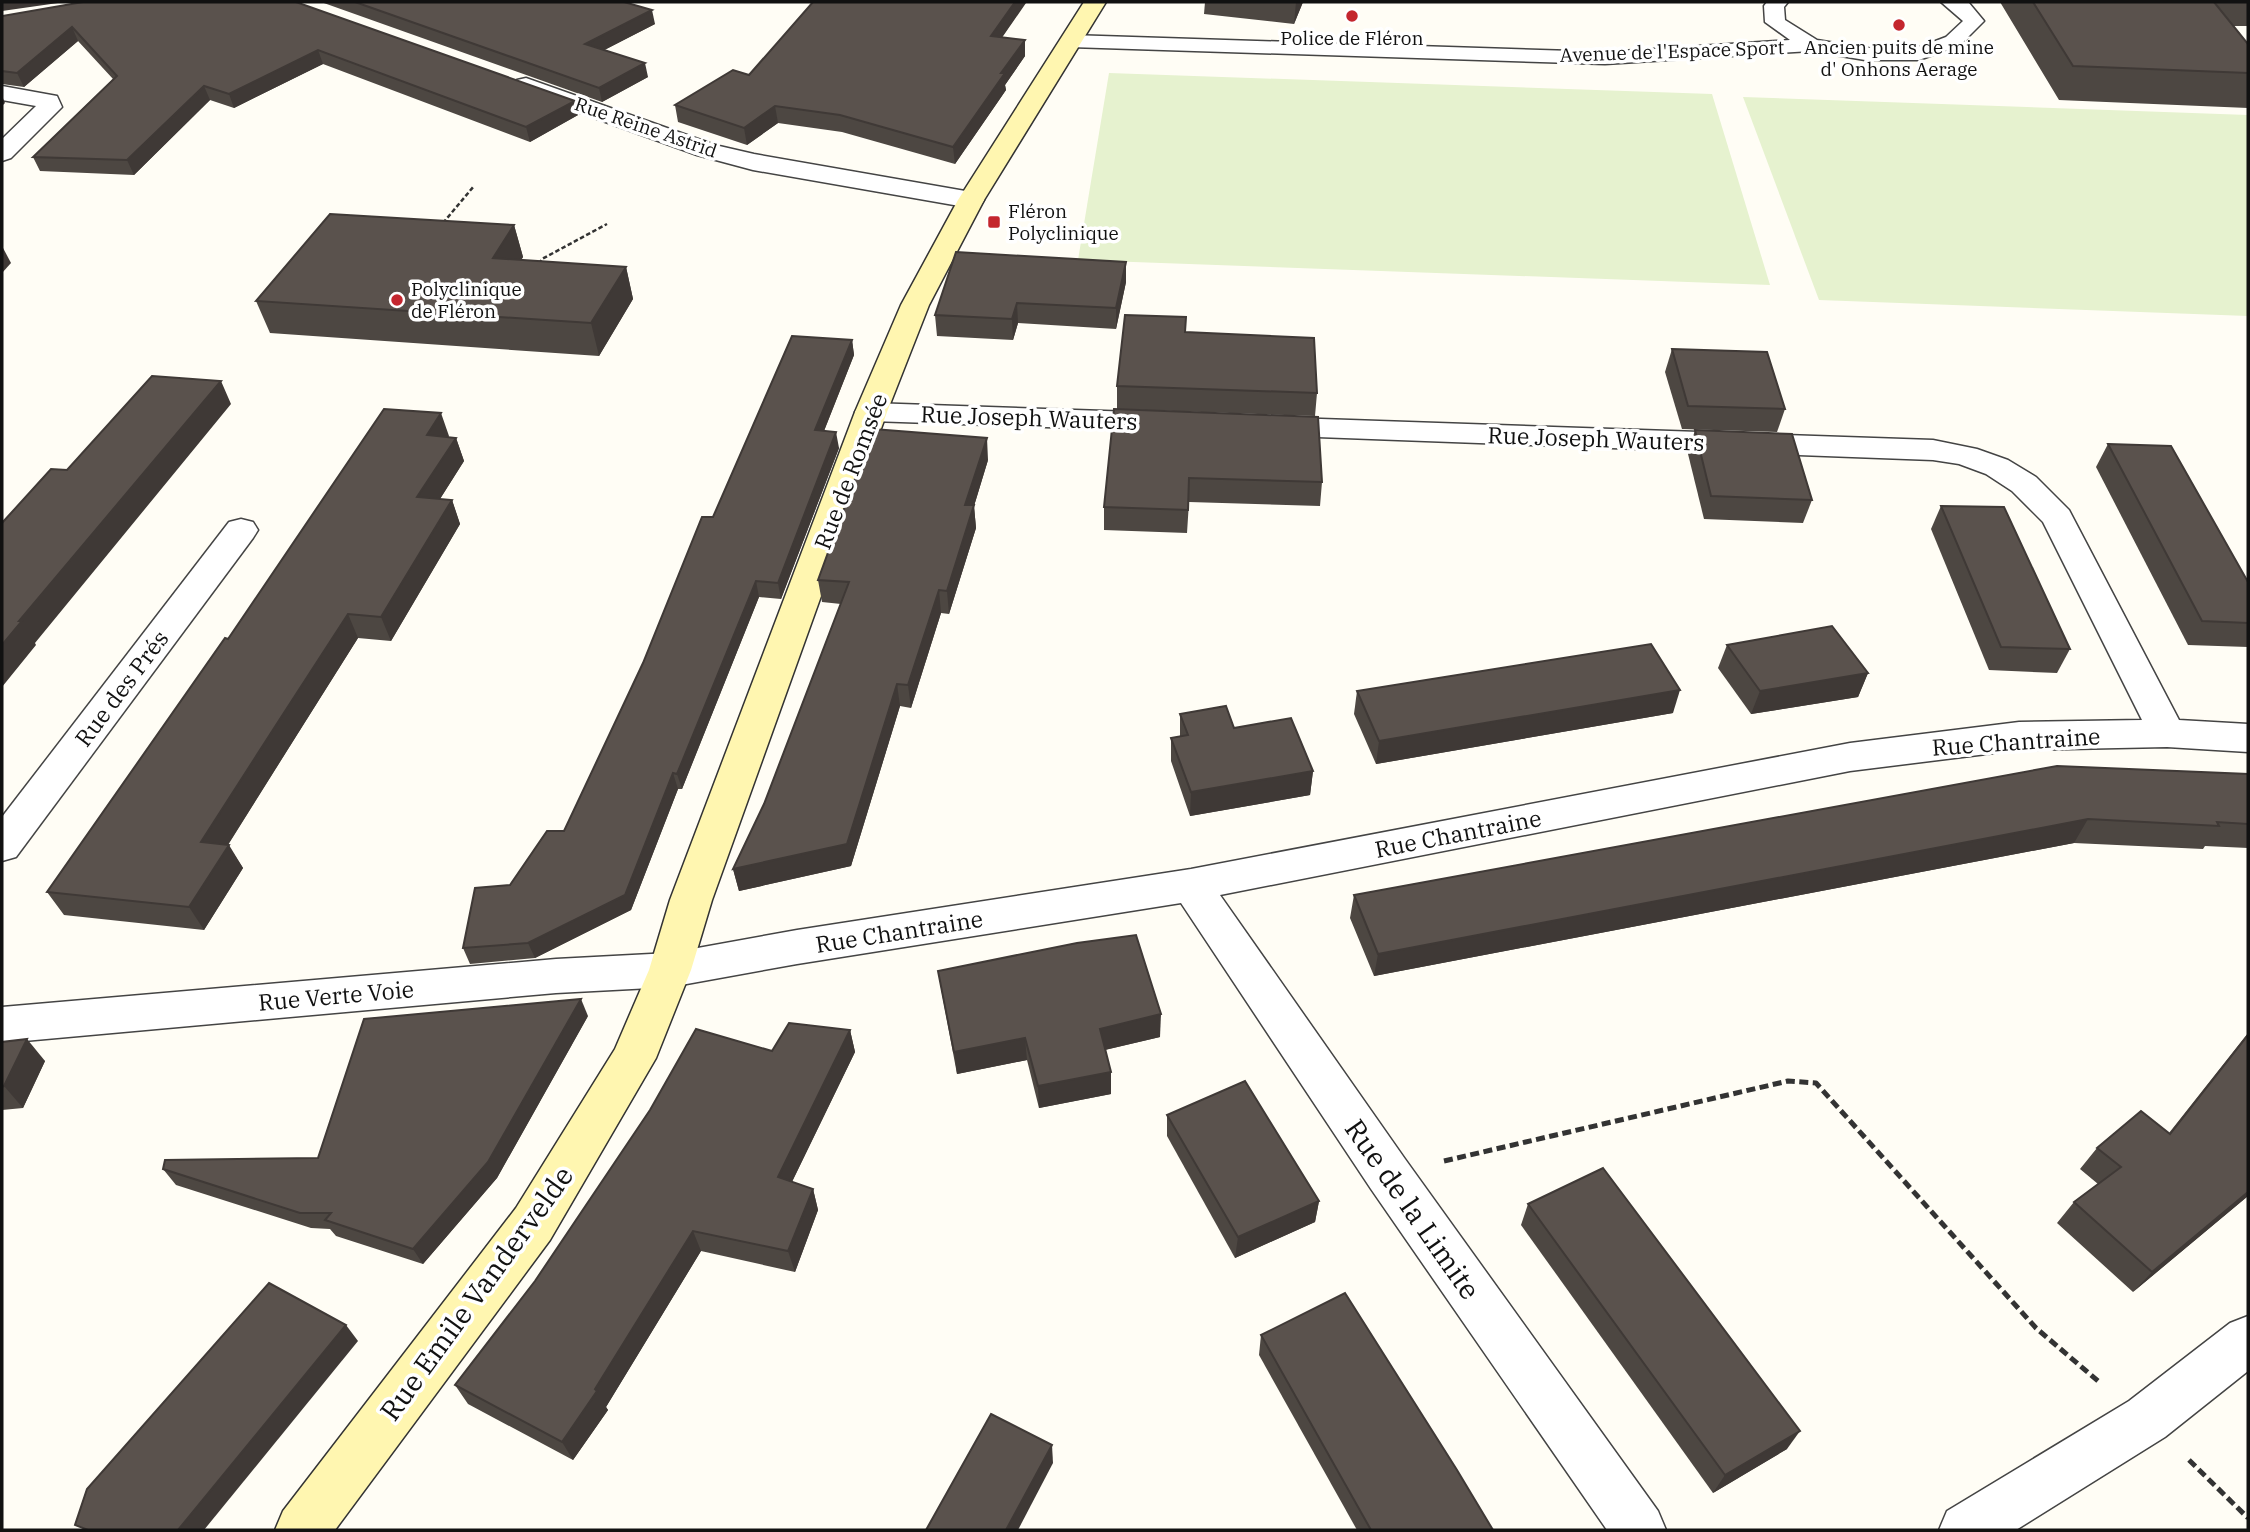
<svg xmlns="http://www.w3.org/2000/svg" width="2250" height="1532" font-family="'IBM Plex Serif',serif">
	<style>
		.pitch { fill: #e6f2cf }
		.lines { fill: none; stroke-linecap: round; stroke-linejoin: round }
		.service-casing { stroke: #444; stroke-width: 3 }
		.minor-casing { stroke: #444; stroke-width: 3 }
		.secondary-casing { stroke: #333; stroke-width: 3 }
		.path-far1 { stroke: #333; stroke-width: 2.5; stroke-dasharray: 4.5 2.5; stroke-linecap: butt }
		.path { stroke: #333; stroke-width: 5; stroke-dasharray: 9 4.5; stroke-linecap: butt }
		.service { fill: #fff; fill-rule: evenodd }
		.minor { fill: #fff; fill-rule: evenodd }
		.secondary { fill: #fff6b0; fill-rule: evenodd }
		.wall { fill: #4d4742 }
		.shaded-wall { fill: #3f3936 }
		.building { fill: #5a524d; stroke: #3f3936; stroke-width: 2 }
		.poi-dot { fill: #c4262e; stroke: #fff; stroke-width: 2.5 }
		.labels { text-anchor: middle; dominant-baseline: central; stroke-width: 7; stroke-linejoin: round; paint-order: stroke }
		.far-poi-label { font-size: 19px; fill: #111; stroke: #fff }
		.far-street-label { font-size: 19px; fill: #111; stroke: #fff }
		.street-label { font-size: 23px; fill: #111; stroke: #fff }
		.near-street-label { font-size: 28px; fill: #111; stroke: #fff }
	</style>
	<rect width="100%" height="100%" fill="#fffdf5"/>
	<g class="pitch">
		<path d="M 1109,73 L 1712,94 L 1770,285 L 1078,260 Z"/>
		<path d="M 1743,97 L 2248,115 L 2248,316 L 1819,300 Z"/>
	</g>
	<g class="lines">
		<g class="service-casing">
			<path id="service" d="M 1767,2 L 1788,2 L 1784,7 L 1785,20 L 1817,40 L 1865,48 L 1917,48 L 1946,37 L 1963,21 L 1941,2 L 1969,3 L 1984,21 L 1960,45 L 1919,60 L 1865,60 L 1811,51 L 1605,64 L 1070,47 L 1063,45 L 1060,41 L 1063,37 L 1070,35 L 1605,52 L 1790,40 L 1765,22 L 1764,6 Z"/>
		</g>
		<g class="minor-casing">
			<g id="minor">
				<path d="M 526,78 L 715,145 L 754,154 L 971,192 L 980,194 L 984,200 L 980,206 L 971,208 L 753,170 L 697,155 L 517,90 L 514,85 L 517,80 Z"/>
				<path d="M 2,86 L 57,96 L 62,107 L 11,158 L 2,161 L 2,139 L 36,106 L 2,100 Z"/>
				<path d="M 871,403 L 1164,413 L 1175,415 L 1180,422 L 1175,429 L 1164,431 L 871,421 L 860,419 L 855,412 L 860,405 Z"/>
				<path d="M 1266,417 L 1933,440 L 1977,449 L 2008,460 L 2036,477 L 2069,510 L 2179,720 L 2248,724 L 2248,752 L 2167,747 L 2019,750 L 1850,771 L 1220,895 L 1405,1159 L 1658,1511 L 1666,1530 L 1607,1530 L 1371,1189 L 1181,903 L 797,964 L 670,987 L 556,993 L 2,1043 L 2,1007 L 556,959 L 670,953 L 797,930 L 1191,869 L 1850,743 L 2019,722 L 2142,720 L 2043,522 L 2012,491 L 1986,474 L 1959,464 L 1933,460 L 1266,435 L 1255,433 L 1250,426 L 1255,419 Z"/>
				<path d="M 241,519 L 253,522 L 258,530 L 253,538 L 16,857 L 2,861 L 2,817 L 229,522 Z"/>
				<path d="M 2248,1316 L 2248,1371 L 2165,1437 L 2016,1530 L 1939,1530 L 1947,1511 L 2129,1401 L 2230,1323 Z"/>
			</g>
		</g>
		<g class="secondary-casing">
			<path id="secondary" d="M 1084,2 L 1106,2 L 984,200 L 929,305 L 887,412 L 712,900 L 691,970 L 656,1058 L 550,1240 L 335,1530 L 275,1530 L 283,1511 L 516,1208 L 615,1049 L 649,970 L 670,900 L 855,412 L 901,305 L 958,200 Z"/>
		</g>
		<g class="path-far1">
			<path d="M 443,223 L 474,186"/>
			<path d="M 539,264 L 542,259 L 607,224"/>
		</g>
		<g class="path">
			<path d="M 1444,1161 L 1788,1081 L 1816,1083 L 2036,1328 L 2098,1381"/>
			<path d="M 2189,1460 L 2248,1518"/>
		</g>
		<use href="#service" class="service"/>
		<use href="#minor" class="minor"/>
		<use href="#secondary" class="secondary"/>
	</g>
	<g class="wall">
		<path d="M 296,2 L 578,115 L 530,142 L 323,64 L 234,108 L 210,100 L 134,175 L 40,171 L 33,157 L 113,79 L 78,41 L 24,87 L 2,84 L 2,16 Z"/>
		<path d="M 321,2 L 624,2 L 655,24 L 604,50 L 648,77 L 602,102 Z"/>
		<path d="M 813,2 L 1026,2 L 1002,37 L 1025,56 L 1005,85 L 1006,90 L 955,164 L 842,132 L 778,123 L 747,145 L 678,122 L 675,105 L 749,75 Z"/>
		<path d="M 1205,2 L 1303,2 L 1294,24 L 1204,14 Z"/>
		<path d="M 2000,2 L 2248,2 L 2248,26 L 2234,26 L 2248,44 L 2248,108 L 2059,100 Z"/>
		<path d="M 514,225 L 523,257 L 521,260 L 626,267 L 633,299 L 599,356 L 270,333 L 256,301 Z"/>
		<path d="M 1126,282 L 1116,329 L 1018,323 L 1013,340 L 937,336 L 935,315 Z"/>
		<path d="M 1186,317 L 1185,332 L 1317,393 L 1315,416 L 1117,409 L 1117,386 Z"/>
		<path d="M 852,340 L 854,355 L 824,431 L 839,448 L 781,599 L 759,597 L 682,789 L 678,789 L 631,910 L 535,958 L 470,964 L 463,948 L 510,885 L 564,831 L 713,517 Z"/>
		<path d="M 1672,349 L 1785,409 L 1777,432 L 1682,429 L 1665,372 Z"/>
		<path d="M 1114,409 L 1322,482 L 1320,506 L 1189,502 L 1187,533 L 1104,530 L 1104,507 Z"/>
		<path d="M 1695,430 L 1812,500 L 1803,523 L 1704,519 L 1688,454 Z"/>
		<path d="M 449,436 L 449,437 L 456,438 L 464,461 L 440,499 L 452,500 L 460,524 L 391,641 L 358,638 L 290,746 L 228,845 L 243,868 L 204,930 L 64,915 L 47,892 L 228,639 Z"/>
		<path d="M 2108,444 L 2248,582 L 2248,647 L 2188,645 L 2096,467 Z"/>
		<path d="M 988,460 L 974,506 L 976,528 L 949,614 L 941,613 L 911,708 L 900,706 L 851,866 L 739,891 L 733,869 L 764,804 L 841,604 L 822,602 L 818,580 Z"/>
		<path d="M 1941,506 L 2070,649 L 2057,673 L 1989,670 L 1931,529 Z"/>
		<path d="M 1727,645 L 1868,673 L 1858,697 L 1751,714 L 1718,668 Z"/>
		<path d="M 1357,691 L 1673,713 L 1376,764 L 1354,714 Z"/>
		<path d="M 1180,714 L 1234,728 L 1313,771 L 1310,795 L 1190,816 L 1171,761 L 1171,738 L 1180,736 Z"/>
		<path d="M 2248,774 L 2248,848 L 2205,846 L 2203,849 L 2074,843 L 1374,976 L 1350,918 L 1354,895 Z"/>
		<path d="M 938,971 L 1160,1037 L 1105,1050 L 1111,1094 L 1039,1108 L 1027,1060 L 957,1074 L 942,994 Z"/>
		<path d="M 588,1016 L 497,1178 L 423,1264 L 336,1236 L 330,1229 L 311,1228 L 176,1185 L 163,1169 L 318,1158 Z"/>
		<path d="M 850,1030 L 855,1052 L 792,1182 L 813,1189 L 818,1210 L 795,1272 L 701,1251 L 606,1407 L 608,1410 L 573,1460 L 468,1404 L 455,1385 L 772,1051 Z"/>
		<path d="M 2248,1033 L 2248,1196 L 2133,1292 L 2057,1223 L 2074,1202 L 2098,1184 L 2080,1169 L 2097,1148 L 2169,1133 Z"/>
		<path d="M 2,1042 L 45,1061 L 23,1108 L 2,1110 Z"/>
		<path d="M 1167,1115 L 1319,1201 L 1315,1222 L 1235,1258 L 1167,1136 Z"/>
		<path d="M 1528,1204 L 1787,1449 L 1713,1493 L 1521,1225 Z"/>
		<path d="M 1261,1335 L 1493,1530 L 1357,1530 L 1259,1355 Z"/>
	</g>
	<g class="shaded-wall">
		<path d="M 2,2 L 65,2 L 2,11 Z"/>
		<path d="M 1015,2 L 1026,2 L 1026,3 L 992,52 L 991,36 Z"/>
		<path d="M 1296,2 L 1303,2 L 1294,24 Z"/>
		<path d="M 652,10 L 655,24 L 589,58 L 585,44 Z"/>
		<path d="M 72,27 L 78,41 L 24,87 L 17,73 Z"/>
		<path d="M 1025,40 L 1025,56 L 1005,85 L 1006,90 L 955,164 L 953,147 L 1001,73 Z"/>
		<path d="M 318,50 L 323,64 L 234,108 L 229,94 Z"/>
		<path d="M 645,63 L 648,77 L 602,102 L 599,88 Z"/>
		<path d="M 204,86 L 210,100 L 134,175 L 127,160 Z"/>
		<path d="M 2,96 L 5,103 L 2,106 Z"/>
		<path d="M 575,101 L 578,115 L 530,142 L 526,127 Z"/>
		<path d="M 775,106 L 778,123 L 747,145 L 744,128 Z"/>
		<path d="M 514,225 L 523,257 L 502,290 L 493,258 Z"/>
		<path d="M 2,246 L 11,263 L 2,273 Z"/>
		<path d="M 1126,262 L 1126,282 L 1116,329 L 1116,308 Z"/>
		<path d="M 626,267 L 633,299 L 599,356 L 591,323 Z"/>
		<path d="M 1017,303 L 1018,323 L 1013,340 L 1012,319 Z"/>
		<path d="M 852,340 L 854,355 L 818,446 L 815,430 Z"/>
		<path d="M 221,381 L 231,404 L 35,643 L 36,645 L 2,687 L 2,645 L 19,621 Z"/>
		<path d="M 441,413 L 449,436 L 435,458 L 427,435 Z"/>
		<path d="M 836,432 L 839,448 L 781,599 L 778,583 Z"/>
		<path d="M 456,438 L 464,461 L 426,521 L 417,497 Z"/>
		<path d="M 987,438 L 988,460 L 974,506 L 976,528 L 949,614 L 947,591 L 965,505 Z"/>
		<path d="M 452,500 L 460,524 L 391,641 L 381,617 Z"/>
		<path d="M 756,581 L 759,597 L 682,789 L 677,774 Z"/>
		<path d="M 939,590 L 941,613 L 911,708 L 908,685 Z"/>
		<path d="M 348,614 L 358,638 L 215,865 L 201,842 Z"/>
		<path d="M 1868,673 L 1858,697 L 1751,714 L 1760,691 Z"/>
		<path d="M 897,684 L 900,706 L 851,866 L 739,891 L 733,869 Z"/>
		<path d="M 1680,690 L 1673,713 L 1376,764 L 1379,741 Z"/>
		<path d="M 1313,771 L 1310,795 L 1190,816 L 1191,792 Z"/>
		<path d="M 673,773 L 678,789 L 631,910 L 535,958 L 528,943 Z"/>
		<path d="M 2088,819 L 2074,843 L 1374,976 L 1378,954 Z"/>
		<path d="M 229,845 L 243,868 L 204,930 L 189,907 Z"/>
		<path d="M 581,999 L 588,1016 L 497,1178 L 423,1264 L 413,1249 Z"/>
		<path d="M 1161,1014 L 1160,1037 L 1100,1051 L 1100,1029 Z"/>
		<path d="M 850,1030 L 855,1052 L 784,1198 L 778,1177 Z"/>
		<path d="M 1025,1038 L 1027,1060 L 957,1074 L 954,1052 Z"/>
		<path d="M 27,1039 L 45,1061 L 23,1108 L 4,1086 Z"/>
		<path d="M 1111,1072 L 1111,1094 L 1039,1108 L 1038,1086 Z"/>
		<path d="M 813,1189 L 818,1210 L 795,1272 L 788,1251 Z"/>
		<path d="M 2248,1192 L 2248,1196 L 2133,1292 L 2152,1272 Z"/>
		<path d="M 1319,1201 L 1315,1222 L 1235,1258 L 1238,1237 Z"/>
		<path d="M 693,1231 L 701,1251 L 606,1407 L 608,1410 L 573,1460 L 562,1442 Z"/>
		<path d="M 346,1325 L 358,1341 L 204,1530 L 178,1530 Z"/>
		<path d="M 1800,1431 L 1787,1449 L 1713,1493 L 1725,1475 Z"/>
		<path d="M 1052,1445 L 1053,1463 L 1018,1530 L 1006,1530 Z"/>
	</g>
	<g class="building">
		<path d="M 83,2 L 296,2 L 575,101 L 526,127 L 318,50 L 229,94 L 204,86 L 127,160 L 33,157 L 117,76 L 72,27 L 17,73 L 2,71 L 2,16 Z"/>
		<path d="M 355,2 L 624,2 L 652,10 L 585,44 L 645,63 L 599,88 Z"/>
		<path d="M 813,2 L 1015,2 L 991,36 L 1025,40 L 1001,73 L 1005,73 L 953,147 L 840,115 L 775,106 L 744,128 L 675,105 L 733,70 L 749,75 Z"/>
		<path d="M 2033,2 L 2214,2 L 2248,44 L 2248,73 L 2073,66 Z"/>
		<path d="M 330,214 L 514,225 L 493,258 L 626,267 L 591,323 L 256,301 Z"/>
		<path d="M 956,252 L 1126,262 L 1116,308 L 1017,303 L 1012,319 L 935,315 Z"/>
		<path d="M 1125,315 L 1186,317 L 1185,332 L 1314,338 L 1317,393 L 1117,386 Z"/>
		<path d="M 792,336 L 852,340 L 815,430 L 836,432 L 778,583 L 756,581 L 677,774 L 673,773 L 625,895 L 528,943 L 463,948 L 475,888 L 510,885 L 547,831 L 564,831 L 643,663 L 702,517 L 713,517 Z"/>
		<path d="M 1672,349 L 1767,352 L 1785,409 L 1688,406 Z"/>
		<path d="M 152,376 L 221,381 L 19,621 L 22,621 L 2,645 L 2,523 L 51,469 L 67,470 Z"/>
		<path d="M 384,409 L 441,413 L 427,435 L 456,438 L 417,497 L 452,500 L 381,617 L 348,614 L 278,722 L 201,842 L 229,845 L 189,907 L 47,892 L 225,638 L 228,639 Z"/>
		<path d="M 1114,409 L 1318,417 L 1322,482 L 1189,478 L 1188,510 L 1104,507 Z"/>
		<path d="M 873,429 L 987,438 L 965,505 L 974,505 L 947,591 L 939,590 L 908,685 L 897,684 L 847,844 L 733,869 L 764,804 L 849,582 L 818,580 Z"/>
		<path d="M 1695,430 L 1792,434 L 1812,500 L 1711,496 Z"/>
		<path d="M 2108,444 L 2171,446 L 2248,582 L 2248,623 L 2202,621 Z"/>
		<path d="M 1941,506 L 2004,507 L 2070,649 L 2001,647 Z"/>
		<path d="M 1832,626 L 1868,673 L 1760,691 L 1727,645 Z"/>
		<path d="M 1651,644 L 1680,690 L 1379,741 L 1357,691 Z"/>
		<path d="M 1226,706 L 1234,728 L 1291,718 L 1313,771 L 1191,792 L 1171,738 L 1188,735 L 1180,714 Z"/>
		<path d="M 2057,766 L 2248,774 L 2248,824 L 2217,822 L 2219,826 L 2088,819 L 1378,954 L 1354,895 Z"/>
		<path d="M 1136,935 L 1161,1014 L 1100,1029 L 1111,1072 L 1038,1086 L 1025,1038 L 954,1052 L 938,971 L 1077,943 Z"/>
		<path d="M 581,999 L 488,1162 L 413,1249 L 325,1220 L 331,1213 L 300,1213 L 163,1169 L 165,1160 L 318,1158 L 364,1019 Z"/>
		<path d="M 789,1023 L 850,1030 L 778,1177 L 813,1189 L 788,1251 L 693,1231 L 595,1389 L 597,1391 L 562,1442 L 455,1385 L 535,1281 L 650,1110 L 696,1029 L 772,1051 Z"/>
		<path d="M 2248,1035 L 2248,1192 L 2152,1272 L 2074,1202 L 2121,1167 L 2097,1148 L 2141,1111 L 2170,1134 Z"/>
		<path d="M 27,1039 L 4,1086 L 2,1087 L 2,1042 Z"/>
		<path d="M 1245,1081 L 1319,1201 L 1238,1237 L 1167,1115 Z"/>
		<path d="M 1603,1168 L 1800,1431 L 1725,1475 L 1528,1204 Z"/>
		<path d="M 269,1283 L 346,1325 L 178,1530 L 88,1530 L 75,1525 L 87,1489 Z"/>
		<path d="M 1345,1293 L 1457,1470 L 1493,1530 L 1371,1530 L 1261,1335 Z"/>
		<path d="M 991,1414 L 1052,1445 L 1006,1530 L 926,1530 Z"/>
	</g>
	<g class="poi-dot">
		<circle cx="1352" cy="16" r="7"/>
		<circle cx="1899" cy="25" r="7"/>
		<rect x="987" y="215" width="14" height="14" rx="3.5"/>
		<circle cx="397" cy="300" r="7"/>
	</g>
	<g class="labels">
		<g class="far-poi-label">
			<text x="1352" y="38">Police de Fléron</text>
			<text x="1899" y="47">Ancien puits de mine<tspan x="1899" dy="22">d' Onhons Aerage</tspan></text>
			<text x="1008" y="211" text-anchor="start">Fléron<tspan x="1008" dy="22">Polyclinique</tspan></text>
			<text x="411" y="289" text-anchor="start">Polyclinique<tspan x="411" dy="22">de Fléron</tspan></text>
		</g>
		<g class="far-street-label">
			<text transform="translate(1672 51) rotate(-2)">Avenue de l'Espace Sport</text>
			<text transform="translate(646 127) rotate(19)">Rue Reine Astrid</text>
		</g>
		<g class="street-label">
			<text transform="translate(1029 417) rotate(2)">Rue Joseph Wauters</text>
			<text transform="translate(1596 438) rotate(2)">Rue Joseph Wauters</text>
			<text transform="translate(850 471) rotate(-69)">Rue de Romsée</text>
			<text transform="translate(121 688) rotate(-53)">Rue des Prés</text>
			<text transform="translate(2016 741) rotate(-4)">Rue Chantraine</text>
			<text transform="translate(1458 833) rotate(-11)">Rue Chantraine</text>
			<text transform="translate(899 931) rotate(-9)">Rue Chantraine</text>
			<text transform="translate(336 995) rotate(-5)">Rue Verte Voie</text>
		</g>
		<g class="near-street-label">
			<text transform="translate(1413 1209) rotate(55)">Rue de la Limite</text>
			<text transform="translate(476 1293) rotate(-54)">Rue Emile Vandervelde</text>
		</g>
	</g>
	<rect width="2250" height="1532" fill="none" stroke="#111111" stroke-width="7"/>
</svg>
